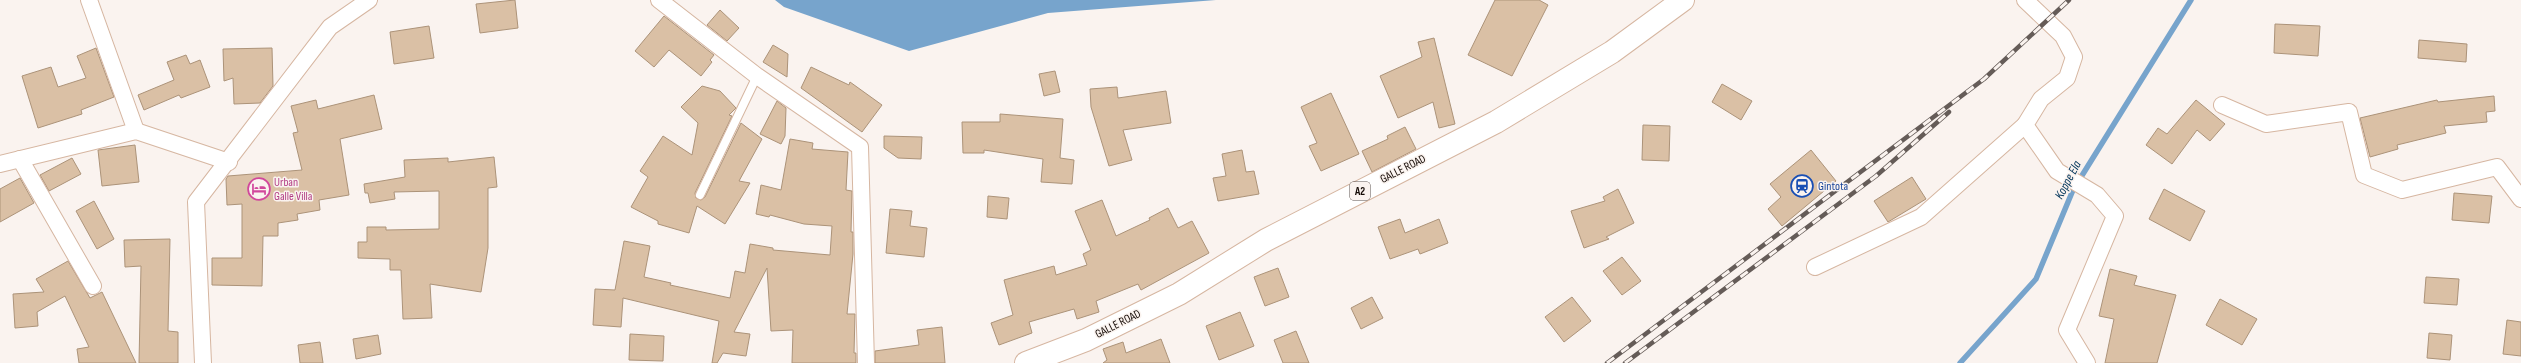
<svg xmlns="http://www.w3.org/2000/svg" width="2521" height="363" font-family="'Sofia Sans Condensed',sans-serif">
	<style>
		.water { fill: #77a4cc }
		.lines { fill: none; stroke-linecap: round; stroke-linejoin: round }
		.stream { stroke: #77a4cc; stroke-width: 5.5 }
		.building { fill: #dac0a5; stroke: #ac9379 }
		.lane-casing { stroke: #d6b6a1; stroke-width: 10 }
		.street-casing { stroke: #d6b6a1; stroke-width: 18 }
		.highway-casing { stroke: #d6b6a1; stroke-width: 24 }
		.lane { stroke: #fff; stroke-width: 8 }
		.street { stroke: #fff; stroke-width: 16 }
		.highway { stroke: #fff; stroke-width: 22 }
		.rail-casing { stroke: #655c58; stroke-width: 4.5 }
		.rail { stroke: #faf3ef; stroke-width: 3; stroke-dasharray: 9; stroke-linecap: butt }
		.labels { text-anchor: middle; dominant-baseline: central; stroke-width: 3; stroke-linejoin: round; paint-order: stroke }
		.shield { fill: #faf3ef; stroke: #584f4a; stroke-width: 1 }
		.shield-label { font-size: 11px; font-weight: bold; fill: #130904 }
		.street-label { font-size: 12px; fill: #130904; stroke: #faf3ef }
		.hotel-label { font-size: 12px; fill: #b23c85; stroke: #faf3ef; text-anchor: start }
		.transit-label { font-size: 12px; fill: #164399; stroke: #faf3ef; text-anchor: start }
		.water-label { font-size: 13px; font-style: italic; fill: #00345a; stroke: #faf3ef }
	</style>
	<rect width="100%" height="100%" fill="#faf3ef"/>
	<path class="water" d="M 775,0 L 1216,0 L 1048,13 L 909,51 L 784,7 Z"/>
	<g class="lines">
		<path class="stream" d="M 1960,363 L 2036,279 L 2073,190 L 2191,0"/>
	</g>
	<g class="building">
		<path d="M 515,0 L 518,28 L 480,33 L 476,4 Z"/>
		<path d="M 1495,0 L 1539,0 L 1548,5 L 1512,76 L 1468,55 Z"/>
		<path d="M 720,10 L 739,28 L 727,41 L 707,25 Z"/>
		<path d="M 664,16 L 714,55 L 710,60 L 712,62 L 701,76 L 669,50 L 654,67 L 635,51 Z"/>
		<path d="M 2275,24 L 2320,26 L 2318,56 L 2274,53 Z"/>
		<path d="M 429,26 L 434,58 L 394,64 L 390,32 Z"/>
		<path d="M 1434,38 L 1455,124 L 1439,128 L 1433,102 L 1398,118 L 1380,76 L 1422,57 L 1418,42 Z"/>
		<path d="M 2419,40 L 2467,44 L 2466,62 L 2418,58 Z"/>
		<path d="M 773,45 L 788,54 L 787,77 L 763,62 Z"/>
		<path d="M 96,48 L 114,97 L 81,110 L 82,114 L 38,128 L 22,76 L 51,67 L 58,87 L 86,78 L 77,56 Z"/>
		<path d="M 272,48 L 273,86 L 260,103 L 234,104 L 233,78 L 224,81 L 223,49 Z"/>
		<path d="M 186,55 L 190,64 L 200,60 L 210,87 L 181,98 L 179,95 L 144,110 L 138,95 L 174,80 L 167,62 Z"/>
		<path d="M 811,67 L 849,85 L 850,82 L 882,105 L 862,132 L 801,88 Z"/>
		<path d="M 1055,71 L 1060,92 L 1044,96 L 1039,74 Z"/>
		<path d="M 1722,84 L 1752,101 L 1741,120 L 1712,102 Z"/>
		<path d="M 702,86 L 720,91 L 736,108 L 729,115 L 732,116 L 695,193 L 696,198 L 701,200 L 705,197 L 741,123 L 762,139 L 739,181 L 750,183 L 725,224 L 697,206 L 689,233 L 658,224 L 658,221 L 631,207 L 648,177 L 640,171 L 663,136 L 692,155 L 698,123 L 681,107 Z"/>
		<path d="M 1117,87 L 1118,98 L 1166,91 L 1171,123 L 1123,130 L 1132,160 L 1109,166 L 1091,107 L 1090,89 Z"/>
		<path d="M 1331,93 L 1359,154 L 1321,171 L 1309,146 L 1317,143 L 1301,107 Z"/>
		<path d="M 374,95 L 382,129 L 340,139 L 349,195 L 319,200 L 320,210 L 297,214 L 298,220 L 278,223 L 278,236 L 263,236 L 262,286 L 212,285 L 212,258 L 242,258 L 242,204 L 227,205 L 226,179 L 228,176 L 302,170 L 293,133 L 298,132 L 291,106 L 316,100 L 318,109 Z"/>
		<path d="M 2494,96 L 2495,111 L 2486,112 L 2487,122 L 2444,126 L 2446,133 L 2397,145 L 2398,149 L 2370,157 L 2360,118 L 2437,100 L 2438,102 Z"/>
		<path d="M 2196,100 L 2225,124 L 2210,141 L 2197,130 L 2172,164 L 2146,145 L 2158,128 L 2167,134 Z"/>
		<path d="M 777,101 L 786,108 L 785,136 L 781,144 L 760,134 Z"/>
		<path d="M 1000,114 L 1063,119 L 1060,158 L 1074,160 L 1072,184 L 1041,182 L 1043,159 L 984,150 L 984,153 L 963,153 L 962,122 L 1000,122 Z"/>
		<path d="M 1643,125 L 1670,126 L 1669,161 L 1642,160 Z"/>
		<path d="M 1405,127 L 1416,149 L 1372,172 L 1362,151 L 1388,139 L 1387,136 Z"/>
		<path d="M 884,136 L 922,137 L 921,159 L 898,158 L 884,148 Z"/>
		<path d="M 790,139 L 813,143 L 812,149 L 848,152 L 846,190 L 852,191 L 851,232 L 853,232 L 853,254 L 847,314 L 855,314 L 854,353 L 856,353 L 856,363 L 792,363 L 793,330 L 771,331 L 767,268 L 734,332 L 750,334 L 746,356 L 723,353 L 717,363 L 712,363 L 719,321 L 623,298 L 621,327 L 593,325 L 595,289 L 615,290 L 624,241 L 650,246 L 644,277 L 671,283 L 670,285 L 730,298 L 735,271 L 745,273 L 750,244 L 773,248 L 773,250 L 830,255 L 832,226 L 804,224 L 770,215 L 769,217 L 756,214 L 761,185 L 781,190 Z"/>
		<path d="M 135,145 L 139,182 L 102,186 L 98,150 Z"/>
		<path d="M 1242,150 L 1246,172 L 1254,171 L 1259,194 L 1218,201 L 1213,178 L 1226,176 L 1222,154 Z"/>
		<path d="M 1811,150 L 1836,181 L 1782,226 L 1768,209 L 1781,197 L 1770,184 Z"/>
		<path d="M 494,157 L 497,187 L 488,188 L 488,248 L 481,292 L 430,284 L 432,318 L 403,319 L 401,270 L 390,270 L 390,259 L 358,258 L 358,242 L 367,242 L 367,227 L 386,227 L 386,230 L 439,229 L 439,191 L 394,192 L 395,199 L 370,203 L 368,193 L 365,193 L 364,184 L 405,177 L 404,160 L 448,158 L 448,162 Z"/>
		<path d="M 72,158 L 81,174 L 49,191 L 40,175 Z"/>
		<path d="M 1912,177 L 1926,199 L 1888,222 L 1874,201 Z"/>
		<path d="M 20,178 L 34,203 L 0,222 L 0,189 Z"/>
		<path d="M 1618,189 L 1634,223 L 1606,237 L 1609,239 L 1584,248 L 1571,211 L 1605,201 L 1603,197 Z"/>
		<path d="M 2164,189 L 2205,211 L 2190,241 L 2149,219 Z"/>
		<path d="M 2454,193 L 2492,196 L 2489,223 L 2452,220 Z"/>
		<path d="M 988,196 L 1009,198 L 1007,219 L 987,217 Z"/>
		<path d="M 1102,200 L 1116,236 L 1150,220 L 1149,218 L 1168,208 L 1178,228 L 1192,221 L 1209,253 L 1141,290 L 1138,284 L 1096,301 L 1099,312 L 1077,319 L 1074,309 L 1029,322 L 1032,333 L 999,345 L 991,323 L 1013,315 L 1004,280 L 1054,266 L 1056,275 L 1087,265 L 1083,254 L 1091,250 L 1075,211 Z"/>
		<path d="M 94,201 L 114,239 L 97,249 L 76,211 Z"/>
		<path d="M 890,209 L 912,211 L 910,226 L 927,228 L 924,257 L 886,253 Z"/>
		<path d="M 1400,219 L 1405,233 L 1439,219 L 1448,243 L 1420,254 L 1418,249 L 1390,259 L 1378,227 Z"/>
		<path d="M 170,239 L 168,331 L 178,332 L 178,363 L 139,363 L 141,266 L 125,267 L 124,240 Z"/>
		<path d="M 1622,257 L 1641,281 L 1622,295 L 1603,271 Z"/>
		<path d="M 68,261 L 90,298 L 102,292 L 136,363 L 79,363 L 77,349 L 89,347 L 65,296 L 37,312 L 38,326 L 15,328 L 13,294 L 44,292 L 36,279 Z"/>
		<path d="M 1278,268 L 1289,297 L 1265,306 L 1254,277 Z"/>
		<path d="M 2110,269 L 2137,276 L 2134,285 L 2176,295 L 2157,363 L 2105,363 L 2114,319 L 2099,316 Z"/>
		<path d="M 2426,277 L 2459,279 L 2457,305 L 2424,303 Z"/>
		<path d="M 1372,297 L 1383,318 L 1361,329 L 1351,308 Z"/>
		<path d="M 1572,297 L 1591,321 L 1564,342 L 1545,317 Z"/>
		<path d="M 2220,299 L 2257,319 L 2242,345 L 2206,325 Z"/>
		<path d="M 1240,312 L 1254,346 L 1219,360 L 1206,326 Z"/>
		<path d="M 2507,320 L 2521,322 L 2521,356 L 2503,354 Z"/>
		<path d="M 942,327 L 945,363 L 875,363 L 875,351 L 919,345 L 917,330 Z"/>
		<path d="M 1296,331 L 1309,363 L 1283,363 L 1274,340 Z"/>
		<path d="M 2429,333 L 2452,335 L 2450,360 L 2427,358 Z"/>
		<path d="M 630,334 L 664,336 L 663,361 L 629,360 Z"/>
		<path d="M 378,335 L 381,354 L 356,359 L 353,339 Z"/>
		<path d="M 1161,339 L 1170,363 L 1103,363 L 1107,360 L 1103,349 L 1123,342 L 1126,353 Z"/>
		<path d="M 320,342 L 323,363 L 300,363 L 298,345 Z"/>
	</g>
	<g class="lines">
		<g class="lane-casing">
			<path id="lane" d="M 700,195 L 757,76"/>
		</g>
		<g class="street-casing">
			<g id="street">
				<path d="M 89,0 L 136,131"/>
				<path d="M 659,0 L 757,76 L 860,147 L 866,363"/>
				<path d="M 2025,0 L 2063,36 L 2074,57 L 2067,78 L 2041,99 L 2025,125 L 2057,171 L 2097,195 L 2115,216 L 2067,330 L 2087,363"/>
				<path d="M 2222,105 L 2266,124 L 2349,112 L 2364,175 L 2402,190 L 2497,167 L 2521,199"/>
				<path d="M 20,159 L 93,286"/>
				<path d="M 0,164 L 136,131 L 229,162"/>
				<path d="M 1815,267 L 1921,217 L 2025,125"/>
				<path d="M 203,363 L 196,202 L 330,27 L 369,0"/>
			</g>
		</g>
		<g class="highway-casing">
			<path id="highway" d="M 1026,363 L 1086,340 L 1179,294 L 1266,240 L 1496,122 L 1612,52 L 1683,0"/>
		</g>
		<use href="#lane" class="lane"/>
		<use href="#street" class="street"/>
		<use href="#highway" class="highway"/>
		<g class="rail-casing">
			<g id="rail">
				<path d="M 1607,363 L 1984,79 L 2069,0"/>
				<path d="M 1625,363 L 1876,176 L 1949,112"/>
			</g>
		</g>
		<use href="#rail" class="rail"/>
	</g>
	<defs>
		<g id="station-ring" transform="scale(1.15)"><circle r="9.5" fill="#faf3ef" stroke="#1a4fb4" stroke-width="1.5"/><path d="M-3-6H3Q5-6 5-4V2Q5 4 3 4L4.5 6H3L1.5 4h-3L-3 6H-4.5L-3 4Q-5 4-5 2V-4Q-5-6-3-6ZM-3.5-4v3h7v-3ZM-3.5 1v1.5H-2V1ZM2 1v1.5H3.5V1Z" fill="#1a4fb4"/></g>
		<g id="hotel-ring" transform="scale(1.15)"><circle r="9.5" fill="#faf3ef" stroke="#d1479c" stroke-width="1.5"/><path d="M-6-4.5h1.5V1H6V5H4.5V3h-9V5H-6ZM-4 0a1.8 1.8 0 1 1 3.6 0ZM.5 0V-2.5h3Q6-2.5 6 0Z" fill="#d1479c"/></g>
	</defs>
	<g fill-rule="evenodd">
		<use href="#station-ring" x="1802" y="186"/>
		<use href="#hotel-ring" x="259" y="189"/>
	</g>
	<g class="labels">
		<rect class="shield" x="1350" y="182" width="20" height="18" rx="3"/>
		<g class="shield-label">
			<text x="1360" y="191">A2</text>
		</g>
		<g class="street-label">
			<text transform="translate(1403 169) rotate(-27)">GALLE ROAD</text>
			<text transform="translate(1118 324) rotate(-27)">GALLE ROAD</text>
		</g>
		<g class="hotel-label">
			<text x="274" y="182">Urban<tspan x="274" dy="14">Galle Villa</tspan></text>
		</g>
		<g class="transit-label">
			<text x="1818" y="186">Gintota</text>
		</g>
		<g class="water-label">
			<text transform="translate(2068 180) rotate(-62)">Koppe Ela</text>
		</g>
	</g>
</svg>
